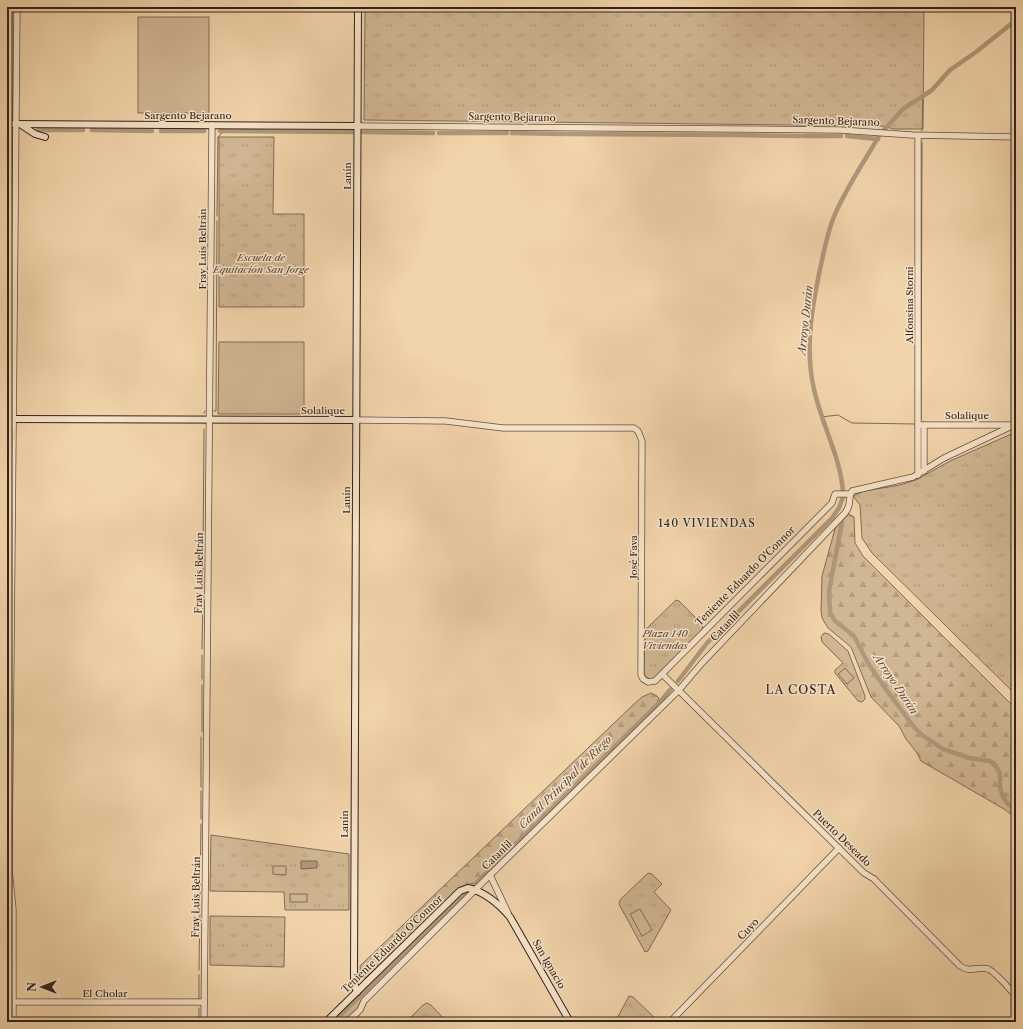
<svg xmlns="http://www.w3.org/2000/svg" width="1023" height="1029" font-family="'Libre Caslon Text',serif">
	<style>
		.grass { fill: url(#grass-tufts); stroke: #816c58 }
		.forest { fill: url(#forest-firs); stroke: #816c58 }
		.pitch { fill: #d1b693; stroke: #816c58 }
		.water { fill: #b0987b; stroke: #7d6956 }
		.lines { fill: none; stroke-linecap: round; stroke-linejoin: round }
		.stream { stroke: #7d6956; stroke-width: 1 }
		.canal { stroke: #b0987b; stroke-width: 4.5 }
		.tertiary-casing { stroke: #614f41; stroke-width: 7 }
		.secondary-casing { stroke: #31231e; stroke-width: 8 }
		.trunk-casing { stroke: #31231e; stroke-width: 8 }
		.tertiary { stroke: #f7e3c8; stroke-width: 5.5 }
		.secondary { stroke: #f7e3c8; stroke-width: 6 }
		.trunk { stroke: #f2d4ab; stroke-width: 7 }
		.labels { text-anchor: middle; dominant-baseline: central; stroke-width: 3; stroke-linejoin: round; paint-order: stroke }
		.street-label { font-size: 10px; fill: #31231e; stroke: #f7e3c8 }
		.park-label { font-size: 10px; font-style: italic; fill: #59483b; stroke: #f7e3c8 }
		.water-label { font-size: 11px; font-style: italic; fill: #5d4c3f; stroke: #f7e3c8 }
		.neighbourhood-label { font-size: 11px; letter-spacing: 1px; fill: #31231e; stroke: #f7e3c8 }
		.quarter-label { font-size: 12px; letter-spacing: 1px; fill: #31231e; stroke: #f7e3c8 }
	</style>
	<defs>
		<pattern id="grass-tufts" width="24" height="20" patternUnits="userSpaceOnUse"><rect width="24" height="20" fill="#d1b693"/><path d="M3 7l-1-3M5 7V3M7 7l1-3M15 17l-1-3M17 17v-4M19 17l1-3" fill="none" stroke="#b49c7e"/></pattern>
		<pattern id="forest-firs" width="22" height="20" patternUnits="userSpaceOnUse"><rect width="22" height="20" fill="#d1b693"/><path d="M5 1l3.5 6h-7zM16 11l3.5 6h-7z" fill="#b49c7e"/></pattern>
	</defs>
	<rect width="100%" height="100%" fill="#f2d4ab"/>
	<filter id="stains"><feTurbulence type="fractalNoise" baseFrequency=".005" numOctaves="4"/><feColorMatrix values="0 0 0 0 .2 0 0 0 0 .09 0 0 0 0 .02 0 0 0 .5 -.17"/></filter>
	<radialGradient id="worn" r=".72"><stop offset=".6" stop-color="#630" stop-opacity="0"/><stop offset="1" stop-color="#630" stop-opacity=".3"/></radialGradient>
	<g class="grass">
		<path d="M 11,7 L 15,7 L 13,118 L 12,119 L 9,117 L 9,110 L 10,108 Z"/>
		<path d="M 365,7 L 924,7 L 923,129 L 894,129 L 882,126 L 364,120 Z"/>
		<path d="M 12,130 L 13,131 L 11,410 L 9,412 L 7,412 L 7,400 L 10,131 Z"/>
		<path d="M 219,137 L 274,137 L 273,214 L 304,214 L 304,307 L 219,307 Z"/>
		<path d="M 1016,432 L 1016,695 L 872,553 L 862,538 L 860,505 L 853,496 L 864,491 L 900,485 L 916,480 L 950,461 Z"/>
		<path d="M 676,600 L 679,601 L 702,624 L 703,629 L 655,678 C 650,681 645,678 644,672 L 645,630 Z"/>
		<path d="M 824,633 L 829,634 L 848,651 L 865,696 L 865,699 L 862,702 L 858,701 L 835,673 L 835,670 L 843,663 L 822,642 L 821,637 Z"/>
		<path d="M 211,835 L 349,854 L 349,910 L 285,910 L 284,892 L 210,891 Z"/>
		<path d="M 648,873 L 652,874 L 662,884 L 654,892 L 671,910 L 648,951 L 645,952 L 619,904 L 620,900 Z"/>
		<path d="M 466,891 L 468,894 L 360,1004 L 357,1009 L 345,1022 L 328,1022 L 461,893 Z"/>
		<path d="M 210,916 L 285,917 L 284,967 L 210,965 Z"/>
		<path d="M 629,996 L 633,997 L 659,1022 L 615,1022 Z"/>
		<path d="M 427,1003 L 431,1005 L 447,1022 L 406,1022 L 423,1005 Z"/>
	</g>
	<g class="forest">
		<path d="M 849,514 L 854,517 L 855,543 L 863,556 L 1016,709 L 1016,818 L 1004,809 L 921,761 L 917,753 L 906,739 L 899,726 L 871,697 L 851,647 L 828,628 L 822,618 L 821,610 L 822,576 L 835,529 L 837,525 Z"/>
		<path d="M 651,693 L 657,696 L 659,698 L 657,703 L 474,883 L 463,886 L 458,890 L 367,977 L 364,978 L 361,978 L 360,966 L 633,705 L 642,697 Z"/>
	</g>
	<g class="pitch">
		<rect x="138" y="17" width="71" height="96"/>
		<path d="M 219,342 L 304,342 L 304,414 L 218,414 Z"/>
		<path d="M 845,668 L 854,678 L 847,684 L 838,674 Z"/>
		<path d="M 273,866 L 286,866 L 286,875 L 273,874 Z"/>
		<rect x="290" y="894" width="17" height="8"/>
		<path d="M 640,909 L 652,930 L 642,936 L 630,914 Z"/>
	</g>
	<path class="water" d="M 301,861 L 317,861 L 317,868 L 301,869 Z"/>
	<g class="lines">
		<g class="stream">
			<path d="M 922,131 L 923,96"/>
			<path d="M 217,216 L 218,137 L 224,131"/>
			<path d="M 212,411 L 216,411 L 217,221"/>
			<path d="M 204,413 L 205,411"/>
			<path d="M 821,417 L 838,415 L 852,423 L 915,424"/>
			<path d="M 921,419 L 922,142"/>
			<path d="M 203,561 L 204,429"/>
			<path d="M 203,589 L 203,566"/>
			<path d="M 202,649 L 203,595"/>
			<path d="M 202,679 L 202,655"/>
			<path d="M 202,732 L 202,685"/>
			<path d="M 201,787 L 201,737"/>
			<path d="M 201,819 L 201,791"/>
			<path d="M 199,970 L 201,824"/>
			<path d="M 199,999 L 199,975"/>
			<path d="M 199,1022 L 199,1008"/>
		</g>
		<g class="canal">
			<path d="M 38,130 L 83,130"/>
			<path d="M 92,130 L 152,131"/>
			<path d="M 884,130 L 903,109 L 932,90 L 950,70 L 976,52 L 1016,20"/>
			<path d="M 161,131 L 204,131"/>
			<path d="M 220,131 L 353,132"/>
			<path d="M 363,132 L 433,133"/>
			<path d="M 439,133 L 507,133"/>
			<path d="M 512,133 L 564,134"/>
			<path d="M 567,134 L 732,135"/>
			<path d="M 734,135 L 800,136"/>
			<path d="M 804,136 L 841,136"/>
			<path d="M 847,136 L 878,139"/>
			<path d="M 843,492 C 841,458 821,423 814,389 C 804,347 813,301 822,260 C 825,246 828,232 833,219 C 844,191 864,162 879,136"/>
			<path d="M 842,522 L 829,591 L 830,612 L 834,620 L 854,636 L 868,663 L 882,684 L 914,727 L 922,735 L 943,749 L 969,758 L 990,761 L 995,765 L 1000,773 L 1000,788 L 1003,797 L 1008,804 L 1016,810"/>
			<path d="M 678,681 L 707,643 L 832,518 L 839,508 L 843,497"/>
			<path d="M 473,887 L 660,702 L 670,690"/>
			<path d="M 333,1022 L 467,892"/>
		</g>
		<g class="tertiary-casing">
			<g id="tertiary">
				<path d="M 358,126 L 840,130 L 912,135 L 1016,137"/>
				<path d="M 356,420 L 446,421 L 503,428 L 634,428 L 638,431 L 642,441 L 641,675 L 643,679 L 648,682 L 655,681 L 662,674 L 832,503 L 835,494 L 850,494"/>
				<path d="M 918,425 L 1011,425"/>
				<path d="M 924,471 L 924,425"/>
				<path d="M 918,475 L 918,136"/>
				<path d="M 662,674 L 864,873 L 874,879 L 960,966 C 970,973 978,966 988,969 C 996,972 1010,990 1016,996"/>
				<path d="M 490,875 L 508,913"/>
				<path d="M 7,1002 L 204,1002"/>
				<path d="M 13,1022 L 13,909 L 9,869 L 17,7"/>
				<path d="M 204,1022 L 212,125"/>
				<path d="M 347,1022 L 360,1010 L 364,1001 L 490,875 L 679,690 L 702,663 L 845,513 C 853,503 847,499 852,491 L 913,477 L 944,458 L 1014,425"/>
				<path d="M 670,1022 L 839,848"/>
			</g>
		</g>
		<g class="secondary-casing">
			<g id="secondary">
				<path d="M 7,124 L 358,126"/>
				<path d="M 20,124 L 35,134 L 45,137"/>
				<path d="M 7,419 L 356,420"/>
				<path d="M 357,992 L 354,983 L 354,973 L 358,7"/>
				<path d="M 326,1022 L 460,891 L 468,888 C 485,892 499,904 510,917 L 570,1022"/>
			</g>
		</g>
		<g class="trunk-casing">
			<g id="trunk">
				<path d="M 7,52 L 7,7"/>
				<path d="M 7,457 L 12,433"/>
			</g>
		</g>
		<use href="#tertiary" class="tertiary"/>
		<use href="#secondary" class="secondary"/>
		<use href="#trunk" class="trunk"/>
	</g>
	<g class="labels">
		<g class="street-label">
			<text x="188" y="115">Sargento Bejarano</text>
			<text transform="translate(512 117) rotate(1)">Sargento Bejarano</text>
			<text transform="translate(836 121) rotate(2)">Sargento Bejarano</text>
			<text transform="translate(347 176) rotate(-90)">Lanín</text>
			<text transform="translate(202 249) rotate(-90)">Fray Luis Beltrán</text>
			<text transform="translate(909 305) rotate(-90)">Alfonsina Storni</text>
			<text x="323" y="410">Solalique</text>
			<text x="967" y="415">Solalique</text>
			<text transform="translate(346 500) rotate(-90)">Lanín</text>
			<text transform="translate(633 557) rotate(-90)">José Fava</text>
			<text transform="translate(199 573) rotate(-89)">Fray Luis Beltrán</text>
			<text transform="translate(745 576) rotate(-45)">Teniente Eduardo O'Connor</text>
			<text transform="translate(725 626) rotate(-46)">Catanlil</text>
			<text transform="translate(344 824) rotate(-90)">Lanín</text>
			<text transform="translate(842 838) rotate(44)">Puerto Deseado</text>
			<text transform="translate(497 855) rotate(-44)">Catanlil</text>
			<text transform="translate(196 897) rotate(-89)">Fray Luis Beltrán</text>
			<text transform="translate(748 929) rotate(-46)">Cuyo</text>
			<text transform="translate(392 944) rotate(-44)">Teniente Eduardo O'Connor</text>
			<text transform="translate(549 964) rotate(60)">San Ignacio</text>
			<text x="105" y="993">El Cholar</text>
		</g>
		<g class="park-label">
			<text x="261" y="257">Escuela de<tspan x="261" dy="12">Equitación San Jorge</tspan></text>
			<text x="665" y="633">Plaza 140<tspan x="665" dy="12">Viviendas</tspan></text>
		</g>
		<g class="water-label">
			<text transform="translate(805 320) rotate(-84)">Arroyo Durán</text>
			<text transform="translate(896 684) rotate(56)">Arroyo Durán</text>
			<text transform="translate(565 782) rotate(-45)">Canal Principal de Riego</text>
		</g>
		<g class="neighbourhood-label">
			<text x="707" y="523">140 VIVIENDAS</text>
		</g>
		<g class="quarter-label">
			<text x="801" y="689">LA COSTA</text>
		</g>
	</g>
	<rect width="1023" height="1029" fill="none" stroke="#f2d4ab" stroke-width="24"/>
	<rect x="8" y="8" width="1007" height="1013" fill="none" stroke="#31231e" stroke-width="2"/>
	<rect x="12" y="12" width="999" height="1005" fill="none" stroke="#31231e"/>
	<g transform="translate(42 987) rotate(270)" stroke="#f7e3c8" stroke-width="3" paint-order="stroke">
	<path d="M0-3L7 15L0 10L-7 15Z" fill="#31231e"/>
	<text y="-6" font-size="11" font-weight="bold" text-anchor="middle" fill="#31231e">N</text>
	</g>
	<rect width="100%" height="100%" filter="url(#stains)"/>
	<rect width="100%" height="100%" fill="url(#worn)"/>
</svg>
